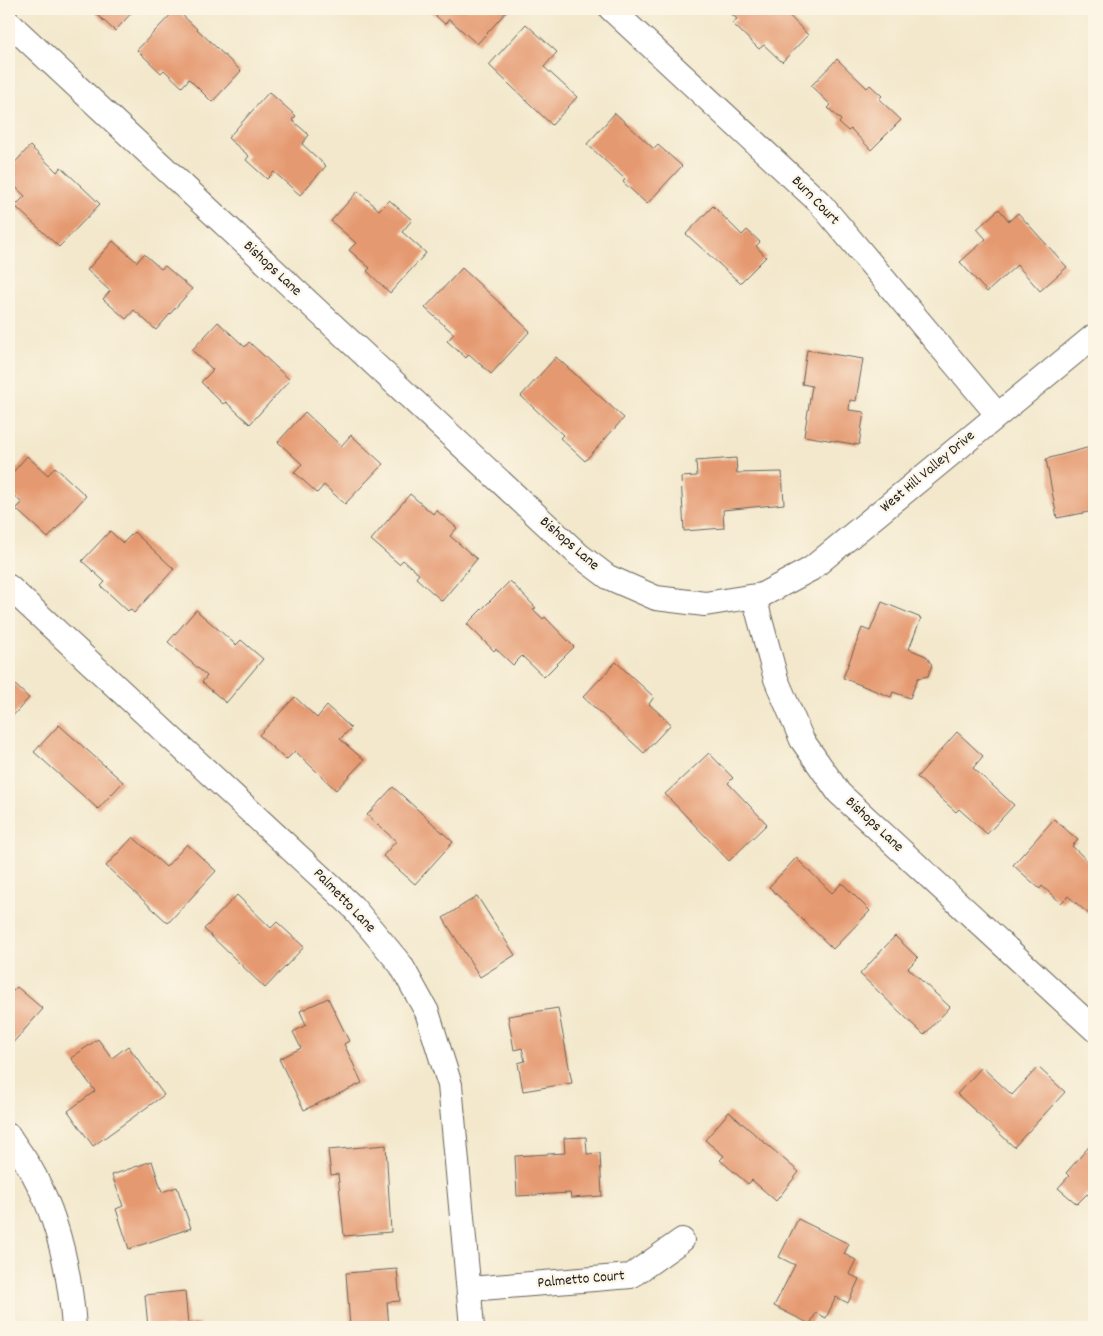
<svg xmlns="http://www.w3.org/2000/svg" width="1103" height="1336" font-family="Dekko,sans-serif">
	<style>
		.building { fill: #e5996f }
		.lines { fill: none; stroke-linecap: round; stroke-linejoin: round }
		.minor-casing { stroke: #67635a; stroke-width: 26 }
		.minor { stroke: #fff; stroke-width: 24 }
		.labels { text-anchor: middle; dominant-baseline: central; stroke-width: 4.5; stroke-linejoin: round; paint-order: stroke }
		.street-label { font-size: 15px; fill: #1c1c1c; stroke: #fcf5e5 }
	</style>
	<rect width="100%" height="100%" fill="#fcf5e5"/>
	<filter id="ink" filterUnits="userSpaceOnUse"><feTurbulence type="fractalNoise" baseFrequency=".02" numOctaves="2"/><feDisplacementMap in="SourceGraphic" scale="10" xChannelSelector="R" yChannelSelector="G"/><feConvolveMatrix kernelMatrix="1 2 1 2 8 2 1 2 1" color-interpolation-filters="sRGB"/></filter>
	<filter id="wash" filterUnits="userSpaceOnUse"><feTurbulence type="fractalNoise" baseFrequency=".0096" numOctaves="4" result="noise"/><feDisplacementMap in="SourceGraphic" scale="20" xChannelSelector="R" yChannelSelector="G"/><feGaussianBlur stdDeviation="1.12" result="paint"/><feColorMatrix in="noise" values="0 0 0 0 0 0 0 0 0 0 0 0 0 0 0 0 0 1.4 0 .05"/><feComposite in="paint" operator="in"/></filter>
	<g filter="url(#wash)">
		<rect width="100%" height="100%" fill="#f3e8cc"/>
		<g id="blocks">
			<g class="building">
				<path d="M 91,9 L 135,9 L 115,31 Z"/>
				<path d="M 176,9 L 241,71 L 212,102 L 189,79 L 182,87 L 164,70 L 161,73 L 137,50 Z"/>
				<path d="M 428,9 L 509,9 L 477,44 L 449,19 L 445,24 Z"/>
				<path d="M 726,9 L 783,9 L 808,35 L 782,62 L 764,45 L 759,49 L 732,23 L 737,19 Z"/>
				<path d="M 526,24 L 557,52 L 544,67 L 577,97 L 552,125 L 489,65 Z"/>
				<path d="M 837,59 L 867,88 L 870,85 L 882,96 L 879,99 L 901,120 L 871,150 L 851,129 L 848,131 L 839,123 L 841,120 L 828,108 L 831,105 L 811,86 Z"/>
				<path d="M 269,92 L 296,116 L 292,120 L 309,135 L 302,144 L 326,166 L 300,195 L 274,172 L 267,179 L 246,160 L 249,156 L 228,138 Z"/>
				<path d="M 615,113 L 654,149 L 658,145 L 682,166 L 647,204 L 623,182 L 625,179 L 587,144 Z"/>
				<path d="M 30,146 L 57,172 L 61,167 L 100,204 L 59,247 L 15,206 L 25,196 L 9,181 L 9,169 Z"/>
				<path d="M 358,191 L 379,210 L 389,200 L 412,220 L 402,232 L 426,253 L 390,293 L 367,271 L 370,268 L 349,250 L 356,243 L 331,221 Z"/>
				<path d="M 713,206 L 742,235 L 747,230 L 760,242 L 756,246 L 766,257 L 740,283 L 686,234 Z"/>
				<path d="M 999,209 L 1009,221 L 1018,213 L 1067,267 L 1040,291 L 1017,265 L 987,292 L 960,262 L 986,239 L 977,229 Z"/>
				<path d="M 113,241 L 137,262 L 144,254 L 161,269 L 165,266 L 192,289 L 156,330 L 134,310 L 126,319 L 103,299 L 110,291 L 87,270 Z"/>
				<path d="M 462,268 L 530,331 L 491,374 L 469,354 L 466,358 L 447,341 L 454,334 L 425,308 Z"/>
				<path d="M 218,322 L 245,347 L 249,342 L 290,380 L 250,424 L 226,402 L 223,404 L 201,382 L 213,370 L 192,350 Z"/>
				<path d="M 807,350 L 863,359 L 856,401 L 850,400 L 849,410 L 864,412 L 859,445 L 804,436 L 812,386 L 802,384 Z"/>
				<path d="M 556,357 L 624,418 L 585,461 L 560,438 L 563,435 L 521,396 Z"/>
				<path d="M 305,412 L 341,446 L 351,435 L 383,464 L 345,504 L 324,485 L 317,493 L 294,472 L 302,464 L 278,442 Z"/>
				<path d="M 1094,446 L 1094,511 L 1057,518 L 1046,459 Z"/>
				<path d="M 27,456 L 48,475 L 55,467 L 86,496 L 48,538 L 16,509 L 22,503 L 9,491 L 9,477 Z"/>
				<path d="M 736,458 L 737,473 L 782,472 L 784,504 L 723,510 L 724,528 L 684,531 L 681,477 L 697,476 L 696,461 Z"/>
				<path d="M 410,494 L 433,514 L 436,510 L 457,528 L 450,536 L 477,559 L 442,601 L 416,578 L 419,574 L 403,560 L 399,564 L 371,540 Z"/>
				<path d="M 110,531 L 123,543 L 134,532 L 174,569 L 134,613 L 130,609 L 128,611 L 101,586 L 105,582 L 82,561 Z"/>
				<path d="M 510,581 L 536,608 L 533,609 L 543,619 L 545,617 L 574,647 L 544,677 L 522,656 L 513,665 L 496,649 L 494,651 L 467,624 Z"/>
				<path d="M 882,602 L 921,618 L 909,649 L 926,656 L 932,665 L 928,676 L 918,678 L 910,698 L 893,692 L 891,697 L 843,678 L 862,628 L 870,631 Z"/>
				<path d="M 196,610 L 236,645 L 241,640 L 263,659 L 226,703 L 202,682 L 207,676 L 168,642 Z"/>
				<path d="M 616,662 L 654,697 L 649,704 L 671,724 L 644,753 L 583,697 Z"/>
				<path d="M 9,679 L 29,698 L 9,720 Z"/>
				<path d="M 295,697 L 317,718 L 327,706 L 351,728 L 340,739 L 364,760 L 336,790 L 295,751 L 286,760 L 259,735 Z"/>
				<path d="M 59,725 L 123,782 L 98,809 L 34,752 Z"/>
				<path d="M 957,732 L 983,756 L 973,768 L 1014,805 L 987,834 L 959,809 L 956,812 L 917,777 Z"/>
				<path d="M 709,753 L 733,778 L 728,783 L 767,824 L 729,861 L 665,794 Z"/>
				<path d="M 393,787 L 453,842 L 415,884 L 383,856 L 396,841 L 367,815 Z"/>
				<path d="M 1054,819 L 1078,840 L 1072,846 L 1094,867 L 1094,912 L 1091,916 L 1068,896 L 1061,903 L 1042,886 L 1040,889 L 1013,865 Z"/>
				<path d="M 133,837 L 166,867 L 187,844 L 216,871 L 168,923 L 106,866 Z"/>
				<path d="M 796,858 L 832,893 L 842,883 L 870,911 L 833,949 L 769,887 Z"/>
				<path d="M 237,895 L 271,928 L 277,922 L 304,947 L 265,988 L 204,929 Z"/>
				<path d="M 477,896 L 515,955 L 480,977 L 443,918 Z"/>
				<path d="M 895,936 L 918,958 L 908,968 L 950,1007 L 924,1035 L 860,974 Z"/>
				<path d="M 9,987 L 13,991 L 17,987 L 43,1009 L 9,1047 Z"/>
				<path d="M 328,998 L 349,1041 L 344,1044 L 362,1083 L 304,1110 L 279,1059 L 301,1048 L 293,1032 L 306,1025 L 300,1011 Z"/>
				<path d="M 558,1008 L 572,1083 L 523,1091 L 518,1063 L 525,1061 L 522,1048 L 514,1050 L 508,1016 Z"/>
				<path d="M 98,1039 L 112,1058 L 128,1046 L 164,1095 L 93,1146 L 68,1111 L 95,1091 L 71,1058 Z"/>
				<path d="M 982,1067 L 1012,1095 L 1038,1067 L 1065,1092 L 1014,1147 L 957,1094 Z"/>
				<path d="M 729,1112 L 799,1172 L 776,1201 L 752,1180 L 748,1184 L 720,1160 L 724,1156 L 705,1140 Z"/>
				<path d="M 586,1137 L 587,1154 L 600,1153 L 602,1196 L 571,1198 L 570,1193 L 517,1196 L 515,1156 L 565,1153 L 564,1138 Z"/>
				<path d="M 1094,1141 L 1094,1200 L 1087,1194 L 1077,1204 L 1058,1188 L 1069,1176 L 1066,1173 Z"/>
				<path d="M 386,1145 L 391,1232 L 344,1236 L 338,1174 L 331,1175 L 328,1150 Z"/>
				<path d="M 152,1161 L 162,1192 L 177,1187 L 191,1228 L 129,1249 L 116,1209 L 123,1206 L 112,1175 Z"/>
				<path d="M 798,1219 L 849,1244 L 844,1254 L 856,1260 L 849,1274 L 859,1279 L 848,1303 L 836,1297 L 826,1318 L 816,1313 L 810,1324 L 774,1306 L 795,1265 L 779,1257 Z"/>
				<path d="M 397,1269 L 400,1301 L 387,1302 L 389,1327 L 350,1327 L 346,1273 Z"/>
				<path d="M 185,1291 L 188,1324 L 199,1323 L 200,1327 L 148,1327 L 145,1295 Z"/>
			</g>
		</g>
	</g>
	<g filter="url(#ink)">
		<use href="#blocks" fill-opacity="0" stroke="#67635a" stroke-width="1"/>
		<g class="lines">
			<g class="minor-casing">
				<g id="minor">
					<path d="M 611,9 L 819,202 L 997,414"/>
					<path d="M 9,23 L 579,555 L 608,577 L 656,598 L 705,604 L 762,595 L 811,569 L 1094,336"/>
					<path d="M 9,587 L 352,906 L 401,965 L 427,1012 L 450,1085 L 472,1327"/>
					<path d="M 754,597 L 776,679 L 802,740 L 839,793 L 1094,1029"/>
					<path d="M 9,1136 C 17,1149 27,1161 34,1175 C 59,1221 70,1275 74,1327"/>
					<path d="M 469,1289 L 631,1276 L 682,1240"/>
				</g>
			</g>
			<use href="#minor" class="minor"/>
		</g>
	</g>
	<g class="labels">
		<g class="street-label">
			<text transform="translate(815 201) rotate(46)">Burn Court</text>
			<text transform="translate(272 269) rotate(43)">Bishops Lane</text>
			<text transform="translate(928 472) rotate(-40)">West Hill Valley Drive</text>
			<text transform="translate(569 544) rotate(41)">Bishops Lane</text>
			<text transform="translate(874 825) rotate(43)">Bishops Lane</text>
			<text transform="translate(344 901) rotate(46)">Palmetto Lane</text>
			<text transform="translate(581 1280) rotate(-5)">Palmetto Court</text>
		</g>
	</g>
	<rect width="1103" height="1336" fill="none" stroke="#fcf5e5" stroke-width="30"/>
</svg>
